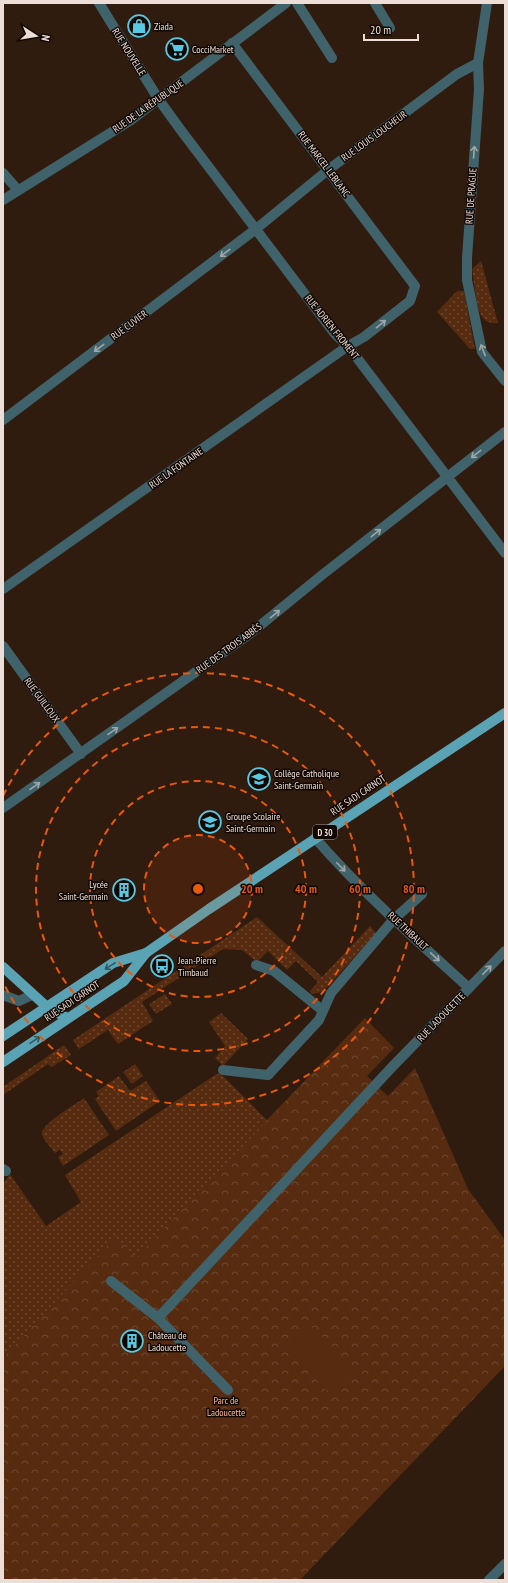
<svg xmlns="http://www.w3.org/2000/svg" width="508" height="1583" font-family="'PT Sans Narrow',sans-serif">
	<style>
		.grass { fill: url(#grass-dots) }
		.park { fill: url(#park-crowns) }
		.garden { fill: #562b10 }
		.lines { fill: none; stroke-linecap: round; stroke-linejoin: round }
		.minor { stroke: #40626a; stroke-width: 10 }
		.major { stroke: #59a3b5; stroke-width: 10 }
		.oneway { stroke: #9fa6a5 }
		.oneway2 { stroke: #35565c }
		.ring { fill: none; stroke: #e8590c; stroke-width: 2; stroke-dasharray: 7 5 }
		.labels { text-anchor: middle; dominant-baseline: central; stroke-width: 3; stroke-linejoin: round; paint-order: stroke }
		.shield { fill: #110804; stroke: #aa9d97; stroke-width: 1 }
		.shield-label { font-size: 9px; font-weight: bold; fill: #ecddd6 }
		.poi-label { font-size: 10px; fill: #ecddd6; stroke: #110804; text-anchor: start }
		.street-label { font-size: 10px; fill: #ecddd6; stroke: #110804 }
		.park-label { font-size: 10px; fill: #feb790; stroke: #110804 }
		.centre { fill: #e8590c; stroke: #110804; stroke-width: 2 }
		.ring-label { font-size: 12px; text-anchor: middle; font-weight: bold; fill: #e8590c; stroke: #110804; stroke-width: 3; stroke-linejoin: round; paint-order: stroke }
	</style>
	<defs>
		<pattern id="grass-dots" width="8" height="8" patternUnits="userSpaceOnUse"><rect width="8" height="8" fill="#562b10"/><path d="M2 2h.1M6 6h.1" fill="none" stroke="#6e4932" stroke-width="1.8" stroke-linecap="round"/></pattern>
		<pattern id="park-crowns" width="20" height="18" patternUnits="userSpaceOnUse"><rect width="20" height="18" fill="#562b10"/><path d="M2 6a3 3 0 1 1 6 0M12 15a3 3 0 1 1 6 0" fill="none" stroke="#6e4932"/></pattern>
	</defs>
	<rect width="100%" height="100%" fill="#301b0f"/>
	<g class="grass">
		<path d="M 481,261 L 498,323 C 492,323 487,323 483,318 C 476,311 474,280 472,269 Z"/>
		<path d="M 458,291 L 464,291 L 475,349 L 470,349 L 437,312 L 455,293 Z"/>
		<path d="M 257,917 L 322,977 L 370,926 L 376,933 L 323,992 L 311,994 L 310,991 L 318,982 L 296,961 L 287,970 L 268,951 L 257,962 L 242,950 L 223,949 L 142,1002 L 153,1021 L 118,1044 L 108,1030 L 79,1049 L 73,1040 Z"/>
		<path d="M 165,994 L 172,1004 L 156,1014 L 149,1004 Z"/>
		<path d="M 221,1013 L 248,1039 L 223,1066 L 215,1058 L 225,1046 L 209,1022 Z"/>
		<path d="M 365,1018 L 373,1027 L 360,1039 L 394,1048 L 367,1075 L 3,1369 L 3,1184 L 10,1174 L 46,1226 L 81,1202 L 65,1175 L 215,1075 L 220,1073 L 267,1120 Z"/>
		<path d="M 64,1045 L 71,1055 L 52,1067 L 48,1064 L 3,1095 L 3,1087 Z"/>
		<path d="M 135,1064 L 143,1076 L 132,1084 L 123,1072 Z"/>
		<path d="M 119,1076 L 130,1091 L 146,1081 L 160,1101 L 116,1131 L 95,1099 L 99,1096 L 96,1092 Z"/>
		<path d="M 84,1098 L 109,1135 L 63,1166 L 58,1157 L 63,1154 L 60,1150 L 55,1153 C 51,1147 44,1141 42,1135 C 39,1125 76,1104 84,1098 Z"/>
	</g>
	<path class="park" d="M 365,1018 L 394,1048 L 367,1076 L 388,1096 L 415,1068 L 468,1189 L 505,1240 L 505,1366 L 300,1580 L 3,1580 L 3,1358 L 116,1236 L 136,1258 Z"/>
	<path class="garden" d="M 308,1327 L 314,1328 L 351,1366 L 351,1371 L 332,1390 L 326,1390 L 286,1350 L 287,1345 Z"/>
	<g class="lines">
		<g class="minor">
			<path d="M 99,3 L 159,100 L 180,129 L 335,334 L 348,346 L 505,553"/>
			<path d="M 297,3 L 332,58"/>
			<path d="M 375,3 L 390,28"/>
			<path d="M 487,3 L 478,63 L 479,89 L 467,258 L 467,280 L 482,352 L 505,381"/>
			<path d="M 3,173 L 18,190"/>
			<path d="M 3,200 L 131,120 L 286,3"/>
			<path d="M 3,420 L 256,229 L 328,170 L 457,74 L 478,63"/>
			<path d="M 3,589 L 348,346 L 364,337 L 410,301 L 415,286 L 232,43"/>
			<path d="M 3,646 L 81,754"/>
			<path d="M 3,808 L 251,633 L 322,575 L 505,432"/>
			<path d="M 315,838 C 362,892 416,940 469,988"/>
			<path d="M 256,965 L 274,971 L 322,1010"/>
			<path d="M 3,995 L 19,1001 L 32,995"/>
			<path d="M 223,1070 L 268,1075 L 319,1020 L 331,993 L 394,919 L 422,894"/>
			<path d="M 3,1169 L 6,1171"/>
			<path d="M 111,1281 L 158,1318 L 228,1390"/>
			<path d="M 158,1318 L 393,1066 L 505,951"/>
			<path d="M 489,1580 L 505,1564"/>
		</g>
		<g class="major">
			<path d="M 3,967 L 47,1007 L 67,1018"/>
			<path d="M 3,1036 L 113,963 L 146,953 L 209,909 L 505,713"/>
			<path d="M 3,1062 L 124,981 L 146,953"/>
		</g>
	</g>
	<defs><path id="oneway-shaft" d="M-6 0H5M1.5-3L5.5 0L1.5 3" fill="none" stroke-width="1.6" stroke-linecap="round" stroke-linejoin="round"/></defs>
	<g class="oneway">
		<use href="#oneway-shaft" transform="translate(474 152) rotate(-86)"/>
		<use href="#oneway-shaft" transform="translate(225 253) rotate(143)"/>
		<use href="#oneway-shaft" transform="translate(381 324) rotate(-39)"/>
		<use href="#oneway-shaft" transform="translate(99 348) rotate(143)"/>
		<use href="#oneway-shaft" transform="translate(483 350) rotate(-111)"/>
		<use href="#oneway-shaft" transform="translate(476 454) rotate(142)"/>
		<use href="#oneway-shaft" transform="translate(376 533) rotate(-38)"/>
		<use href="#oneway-shaft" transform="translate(275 614) rotate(-39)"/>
		<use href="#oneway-shaft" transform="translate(113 731) rotate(-35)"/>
		<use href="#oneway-shaft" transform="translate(35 786) rotate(-35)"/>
		<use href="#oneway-shaft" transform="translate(341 867) rotate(45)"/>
		<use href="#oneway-shaft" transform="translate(435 957) rotate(43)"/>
		<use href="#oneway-shaft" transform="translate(487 970) rotate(-45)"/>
	</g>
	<g class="oneway2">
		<use href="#oneway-shaft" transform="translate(110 966) rotate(148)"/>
		<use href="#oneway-shaft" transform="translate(35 1040) rotate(-34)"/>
	</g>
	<circle cx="198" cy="889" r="54" fill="#e8590c" fill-opacity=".12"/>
	<g class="ring">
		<circle cx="198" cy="889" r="54"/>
		<circle cx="198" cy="889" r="108"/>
		<circle cx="198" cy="889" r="162"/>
		<path d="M3 796A216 216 0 1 1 3 982"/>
	</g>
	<defs>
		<g id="shop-ring" transform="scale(1.15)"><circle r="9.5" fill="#110804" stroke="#57c9e2" stroke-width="1.5"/><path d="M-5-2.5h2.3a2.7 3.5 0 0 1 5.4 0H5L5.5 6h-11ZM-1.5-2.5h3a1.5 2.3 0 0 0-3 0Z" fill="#57c9e2"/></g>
		<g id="supermarket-ring" transform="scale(1.15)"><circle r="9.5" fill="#110804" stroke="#57c9e2" stroke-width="1.5"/><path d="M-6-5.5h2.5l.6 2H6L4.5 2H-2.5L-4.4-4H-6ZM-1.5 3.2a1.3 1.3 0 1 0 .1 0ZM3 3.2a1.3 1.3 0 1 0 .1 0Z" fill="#57c9e2"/></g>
		<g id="school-ring" transform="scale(1.15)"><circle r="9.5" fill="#110804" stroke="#57c9e2" stroke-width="1.5"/><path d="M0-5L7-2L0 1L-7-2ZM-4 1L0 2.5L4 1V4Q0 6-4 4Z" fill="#57c9e2"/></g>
		<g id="building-ring" transform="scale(1.15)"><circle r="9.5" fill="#110804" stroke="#57c9e2" stroke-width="1.5"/><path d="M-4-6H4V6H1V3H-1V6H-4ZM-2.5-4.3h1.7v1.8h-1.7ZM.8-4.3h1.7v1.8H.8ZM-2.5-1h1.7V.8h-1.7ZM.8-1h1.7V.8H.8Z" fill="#57c9e2"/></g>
		<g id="bus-ring" transform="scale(1.15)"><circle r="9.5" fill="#110804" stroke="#57c9e2" stroke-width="1.5"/><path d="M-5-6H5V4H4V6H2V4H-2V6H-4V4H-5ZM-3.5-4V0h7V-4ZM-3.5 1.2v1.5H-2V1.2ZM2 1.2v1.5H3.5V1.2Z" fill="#57c9e2"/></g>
	</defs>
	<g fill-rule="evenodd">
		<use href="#shop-ring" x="139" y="26"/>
		<use href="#supermarket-ring" x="177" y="49"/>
		<use href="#school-ring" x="259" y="779"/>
		<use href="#school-ring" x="210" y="822"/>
		<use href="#building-ring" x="124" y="890"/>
		<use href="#bus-ring" x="162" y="966"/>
		<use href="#building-ring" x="132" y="1341"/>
	</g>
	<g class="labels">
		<rect class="shield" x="313" y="825" width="24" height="14" rx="3"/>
		<g class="shield-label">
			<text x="325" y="832">D 30</text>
		</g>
		<g class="poi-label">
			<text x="154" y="26">Ziada</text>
			<text x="192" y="49">CocciMarket</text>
			<text x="274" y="773">Collège Catholique<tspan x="274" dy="12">Saint-Germain</tspan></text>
			<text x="226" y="816">Groupe Scolaire<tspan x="226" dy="12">Saint-Germain</tspan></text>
			<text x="108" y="884" text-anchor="end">Lycée<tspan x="108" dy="12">Saint-Germain</tspan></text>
			<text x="178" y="960">Jean-Pierre<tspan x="178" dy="12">Timbaud</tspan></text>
			<text x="148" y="1335">Château de<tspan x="148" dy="12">Ladoucette</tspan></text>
		</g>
		<g class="street-label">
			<text transform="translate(129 52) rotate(58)">RUE NOUVELLE</text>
			<text transform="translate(148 106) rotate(-35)">RUE DE LA RÉPUBLIQUE</text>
			<text transform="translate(374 136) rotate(-36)">RUE LOUIS LOUCHEUR</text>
			<text transform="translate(324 164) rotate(53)">RUE MARCEL LEBLANC</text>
			<text transform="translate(471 196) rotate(-86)">RUE DE PRAGUE</text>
			<text transform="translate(129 325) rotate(-37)">RUE CUVIER</text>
			<text transform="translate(332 327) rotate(51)">RUE ADRIEN FROMENT</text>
			<text transform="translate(176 468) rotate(-35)">RUE LA FONTAINE</text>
			<text transform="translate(229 648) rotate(-36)">RUE DES TROIS ABBÉS</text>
			<text transform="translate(42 700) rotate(54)">RUE GUILLOUX</text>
			<text transform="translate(358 795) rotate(-34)">RUE SADI CARNOT</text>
			<text transform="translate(408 931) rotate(43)">RUE THIBAULT</text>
			<text transform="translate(72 1001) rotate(-34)">RUE SADI CARNOT</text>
			<text transform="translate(441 1017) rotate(-46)">RUE LADOUCETTE</text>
		</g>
		<g class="park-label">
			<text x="226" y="1400">Parc de<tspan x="226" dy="12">Ladoucette</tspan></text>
		</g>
	</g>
	<circle cx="198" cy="889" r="6" class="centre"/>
	<g class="ring-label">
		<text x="252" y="893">20 m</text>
		<text x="306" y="893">40 m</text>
		<text x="360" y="893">60 m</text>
		<text x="414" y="893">80 m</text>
	</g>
	<rect width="508" height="1583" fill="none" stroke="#ecddd6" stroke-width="8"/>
	<g transform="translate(36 36) rotate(102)" stroke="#110804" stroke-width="3" paint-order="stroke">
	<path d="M0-3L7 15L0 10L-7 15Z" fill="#ecddd6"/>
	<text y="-6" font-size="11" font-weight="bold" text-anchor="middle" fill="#ecddd6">N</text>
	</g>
	<path d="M364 34v6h54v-6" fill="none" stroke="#ecddd6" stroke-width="2"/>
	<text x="370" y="34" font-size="12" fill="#ecddd6" stroke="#110804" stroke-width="3" paint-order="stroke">20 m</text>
</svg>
